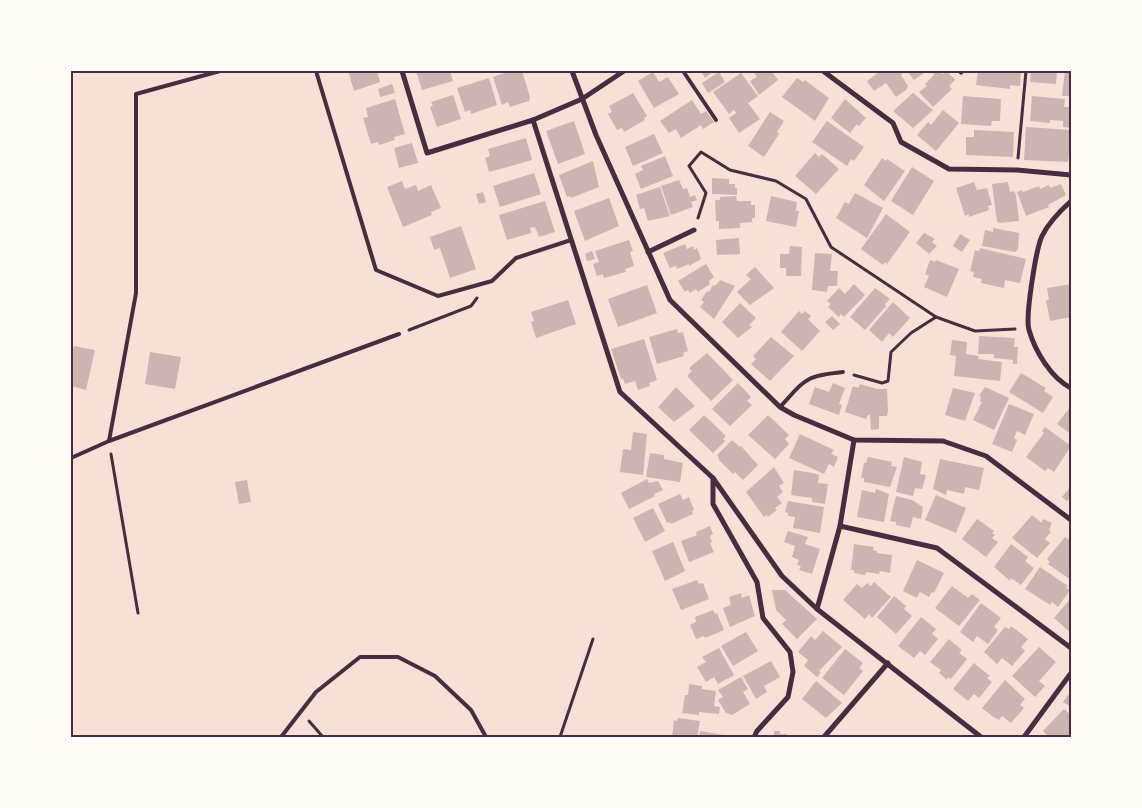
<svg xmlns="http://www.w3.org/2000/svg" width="1142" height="808" font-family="Raleway,sans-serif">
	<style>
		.building { fill: #ccb4b1 }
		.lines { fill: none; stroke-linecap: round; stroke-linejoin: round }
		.path { stroke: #4a2c40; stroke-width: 3 }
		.service { stroke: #4a2c40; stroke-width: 4 }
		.minor { stroke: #4a2c40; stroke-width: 5 }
		.neatline { fill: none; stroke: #4a2c40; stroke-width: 2 }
	</style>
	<rect width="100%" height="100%" fill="#f7e1d7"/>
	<g class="building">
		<path d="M 348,71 L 377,71 L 380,82 L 354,91 Z"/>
		<path d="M 416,71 L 450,71 L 453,81 L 422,90 Z"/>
		<path d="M 510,71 L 522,71 L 530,97 L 529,101 L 510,107 L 508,102 L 502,105 L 493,77 Z"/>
		<path d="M 701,71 L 714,71 L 705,78 Z"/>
		<path d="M 753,71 L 772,71 L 778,80 L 759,95 L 750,81 L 757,77 Z"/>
		<path d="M 880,71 L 904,71 L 901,75 L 908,86 L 906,90 L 896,97 L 886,83 L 874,91 L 867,81 Z"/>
		<path d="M 907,71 L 927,71 L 914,80 Z"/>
		<path d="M 935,71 L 943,74 L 947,71 L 955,80 L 949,86 L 952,89 L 933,107 L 919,92 L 927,86 L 925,84 L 934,75 L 933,73 Z"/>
		<path d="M 978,71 L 1021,71 L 1020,86 L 1010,85 L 1010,89 L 976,85 Z"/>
		<path d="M 1031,71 L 1057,71 L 1056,84 L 1030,82 Z"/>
		<path d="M 1065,71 L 1071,71 L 1071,96 L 1062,96 Z"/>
		<path d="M 653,72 L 659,82 L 668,77 L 679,94 L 654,108 L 638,81 Z"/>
		<path d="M 719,72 L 725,82 L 708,93 L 702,83 Z"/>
		<path d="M 741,73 L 758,96 L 748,103 L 760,119 L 739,133 L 729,118 L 736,113 L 734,110 L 729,114 L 713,92 Z"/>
		<path d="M 489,78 L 497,105 L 471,114 L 470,110 L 465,112 L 457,88 Z"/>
		<path d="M 797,78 L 803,82 L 805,80 L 829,98 L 815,121 L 782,97 Z"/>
		<path d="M 392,84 L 395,93 L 380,97 L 378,89 Z"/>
		<path d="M 633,93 L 647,116 L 644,118 L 645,120 L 624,132 L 622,128 L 617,130 L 608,114 L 612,112 L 609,106 Z"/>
		<path d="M 913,93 L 933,110 L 913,128 L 893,111 Z"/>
		<path d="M 453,95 L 461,119 L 437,127 L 430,107 L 433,106 L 431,102 Z"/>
		<path d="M 963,96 L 1001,99 L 1000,121 L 992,121 L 991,126 L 961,124 Z"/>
		<path d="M 1032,96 L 1065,99 L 1064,107 L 1071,107 L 1071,128 L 1063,127 L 1063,121 L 1050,120 L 1050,123 L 1030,121 Z"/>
		<path d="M 395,99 L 405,134 L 394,137 L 395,140 L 379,145 L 378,142 L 371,144 L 363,118 L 368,117 L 366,108 Z"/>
		<path d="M 845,99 L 866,118 L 859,126 L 857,124 L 850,133 L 831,118 Z"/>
		<path d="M 692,100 L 701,114 L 706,111 L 714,122 L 703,129 L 701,125 L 681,138 L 676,129 L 669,133 L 660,121 Z"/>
		<path d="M 943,110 L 959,123 L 936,151 L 917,135 L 928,122 L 931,125 Z"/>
		<path d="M 770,112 L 784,121 L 777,132 L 779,134 L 764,157 L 748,146 Z"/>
		<path d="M 574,121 L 585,154 L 558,164 L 546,131 Z"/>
		<path d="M 827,121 L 864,147 L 854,161 L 851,159 L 847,166 L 812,142 Z"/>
		<path d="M 1026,127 L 1071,130 L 1068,162 L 1024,160 Z"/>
		<path d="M 974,130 L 1014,132 L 1013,157 L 966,155 L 966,137 L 974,137 Z"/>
		<path d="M 654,134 L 663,153 L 633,166 L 625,147 Z"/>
		<path d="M 526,138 L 532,160 L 489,172 L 485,158 L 490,156 L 488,149 Z"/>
		<path d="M 412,143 L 418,163 L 399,168 L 394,148 Z"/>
		<path d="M 815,153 L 819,157 L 822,154 L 839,169 L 816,194 L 795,176 Z"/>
		<path d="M 665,156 L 673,176 L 641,189 L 635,174 L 643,170 L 641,166 Z"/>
		<path d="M 882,158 L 886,161 L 887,159 L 905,171 L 884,201 L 864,185 Z"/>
		<path d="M 593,161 L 599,187 L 571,198 L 570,196 L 567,197 L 559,175 Z"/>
		<path d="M 912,167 L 934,181 L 913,215 L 891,201 Z"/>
		<path d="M 534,173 L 541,194 L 500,207 L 493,186 Z"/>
		<path d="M 712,178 L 729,179 L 729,184 L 735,184 L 735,188 L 737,188 L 737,195 L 712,194 Z"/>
		<path d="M 679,180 L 683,189 L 687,188 L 690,197 L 695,195 L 697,200 L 691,202 L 693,207 L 671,215 L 661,186 Z"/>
		<path d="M 402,181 L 405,189 L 416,185 L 418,191 L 431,185 L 441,208 L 431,212 L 432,215 L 403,227 L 387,187 Z"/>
		<path d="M 974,182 L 977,190 L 987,188 L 992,205 L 988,206 L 989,210 L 969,217 L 969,214 L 965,216 L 956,188 Z"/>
		<path d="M 1008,182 L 1010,192 L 1014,191 L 1016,195 L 1019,221 L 1000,223 L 997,222 L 992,184 Z"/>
		<path d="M 1061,184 L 1066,195 L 1048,205 L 1049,207 L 1026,216 L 1017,192 L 1022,190 L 1023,192 L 1039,186 L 1040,189 L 1049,185 L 1050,188 Z"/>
		<path d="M 660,187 L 670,216 L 648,221 L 644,208 L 640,209 L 636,195 Z"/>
		<path d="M 483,192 L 486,202 L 479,204 L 476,194 Z"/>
		<path d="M 855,193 L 883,208 L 867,238 L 836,218 L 845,202 L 849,204 Z"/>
		<path d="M 736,196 L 737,201 L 751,201 L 751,205 L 755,205 L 755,218 L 752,218 L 752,222 L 740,223 L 740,228 L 719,229 L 719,221 L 716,221 L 715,200 L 720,200 L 720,197 Z"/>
		<path d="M 771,196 L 797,202 L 796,211 L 799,211 L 796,227 L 766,221 Z"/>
		<path d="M 609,198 L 619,226 L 585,241 L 574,211 Z"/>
		<path d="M 545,201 L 555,232 L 539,237 L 535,227 L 530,228 L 531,233 L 507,240 L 499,215 Z"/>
		<path d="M 886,214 L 910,232 L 887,264 L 885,262 L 883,265 L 861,249 Z"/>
		<path d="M 461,226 L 476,269 L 450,278 L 440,248 L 434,250 L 430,237 Z"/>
		<path d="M 993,228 L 1019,233 L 1018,249 L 1015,252 L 982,246 L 985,230 L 993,232 Z"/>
		<path d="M 924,233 L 935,239 L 932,242 L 937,246 L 929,254 L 916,243 Z"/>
		<path d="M 960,234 L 970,240 L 962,252 L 953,246 Z"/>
		<path d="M 739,238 L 740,254 L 717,255 L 716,240 Z"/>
		<path d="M 629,240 L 633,251 L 630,252 L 634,266 L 625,269 L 626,272 L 604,278 L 603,274 L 597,276 L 593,264 L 599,262 L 595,251 Z"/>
		<path d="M 685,244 L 687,249 L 693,246 L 694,250 L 697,248 L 701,259 L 689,266 L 689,264 L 677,269 L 676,266 L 670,268 L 663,253 Z"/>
		<path d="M 790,246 L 802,247 L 801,276 L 786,276 L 786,268 L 780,268 L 780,254 L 789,254 Z"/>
		<path d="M 980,248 L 1026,259 L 1020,283 L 1005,280 L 1004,288 L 981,283 L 982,279 L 973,277 L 974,272 L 970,271 L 975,250 L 979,251 Z"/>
		<path d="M 592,251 L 595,259 L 587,261 L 585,254 Z"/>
		<path d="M 815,253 L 832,254 L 830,271 L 838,271 L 837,286 L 828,286 L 827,292 L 812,290 Z"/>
		<path d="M 930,260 L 935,262 L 936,260 L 959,269 L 947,297 L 924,287 L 929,276 L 925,274 Z"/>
		<path d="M 706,264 L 714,277 L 709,281 L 710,284 L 698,292 L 696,289 L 690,293 L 688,290 L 685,292 L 678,281 Z"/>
		<path d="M 755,267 L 774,288 L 750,305 L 737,292 L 751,279 L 746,275 Z"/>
		<path d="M 720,280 L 735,286 L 714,319 L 700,307 L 704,302 L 701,300 L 707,291 L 709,292 L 713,285 L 715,286 Z"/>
		<path d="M 854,284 L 865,295 L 844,317 L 841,314 L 839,317 L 828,307 L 831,304 L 827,301 L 839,288 L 845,294 Z"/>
		<path d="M 1071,284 L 1071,317 L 1050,321 L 1046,300 L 1049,300 L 1047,288 Z"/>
		<path d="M 647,285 L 657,313 L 618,327 L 608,299 Z"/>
		<path d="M 875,288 L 890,299 L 885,304 L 886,306 L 865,330 L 850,317 Z"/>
		<path d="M 568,300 L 576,324 L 536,338 L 531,322 L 534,321 L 531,312 Z"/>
		<path d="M 893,302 L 910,318 L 893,337 L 889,333 L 882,342 L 869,330 Z"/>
		<path d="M 740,303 L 756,318 L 749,325 L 752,327 L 738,338 L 722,322 Z"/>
		<path d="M 799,311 L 802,314 L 805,311 L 811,316 L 808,319 L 820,331 L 802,351 L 781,332 Z"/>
		<path d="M 832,316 L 840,324 L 833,330 L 825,322 Z"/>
		<path d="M 677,329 L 678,333 L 683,332 L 688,351 L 683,353 L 684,356 L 657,364 L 649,337 Z"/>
		<path d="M 979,336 L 1015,338 L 1014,347 L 1018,347 L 1017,364 L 1013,364 L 1013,360 L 994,358 L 994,354 L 978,354 Z"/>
		<path d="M 771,337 L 794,356 L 770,381 L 751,364 L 756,359 L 753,356 Z"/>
		<path d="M 644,339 L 657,380 L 649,383 L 650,386 L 638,390 L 635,381 L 625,384 L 623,378 L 621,379 L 611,349 Z"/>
		<path d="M 952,340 L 967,342 L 966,354 L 979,356 L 978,359 L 1002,362 L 1000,381 L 954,376 L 956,356 L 950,355 Z"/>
		<path d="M 74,346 L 95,350 L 86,390 L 71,386 L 71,357 Z"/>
		<path d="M 150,352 L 181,357 L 175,389 L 145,384 Z"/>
		<path d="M 707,353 L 733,380 L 711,401 L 687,376 L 692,371 L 689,368 Z"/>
		<path d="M 1021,373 L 1046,388 L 1044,391 L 1053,397 L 1043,413 L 1009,392 Z"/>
		<path d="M 738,383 L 751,397 L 747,401 L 752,405 L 730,426 L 712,409 Z"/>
		<path d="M 833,383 L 845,388 L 839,404 L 842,405 L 839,415 L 809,404 L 815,387 L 829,392 Z"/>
		<path d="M 860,384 L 877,389 L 887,389 L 888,411 L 887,416 L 879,416 L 879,429 L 871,430 L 870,415 L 868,415 L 866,419 L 845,412 L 853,386 L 858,388 Z"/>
		<path d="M 676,387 L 695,406 L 674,422 L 658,407 Z"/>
		<path d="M 985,387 L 1009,398 L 994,430 L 973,420 L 982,402 L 980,401 L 981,397 L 979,396 Z"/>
		<path d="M 953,388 L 975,393 L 965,421 L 945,415 Z"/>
		<path d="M 1009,404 L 1034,414 L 1025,435 L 1017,431 L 1014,438 L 1017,440 L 1012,452 L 992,444 Z"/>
		<path d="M 1071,406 L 1071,428 L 1068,432 L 1057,424 Z"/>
		<path d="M 704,415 L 726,436 L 723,439 L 725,441 L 713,453 L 689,430 Z"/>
		<path d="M 768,415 L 789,435 L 785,439 L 789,444 L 775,459 L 748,435 Z"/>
		<path d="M 1045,427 L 1071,446 L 1054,472 L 1048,468 L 1045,471 L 1026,457 L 1044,433 L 1042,431 Z"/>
		<path d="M 633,432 L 647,434 L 643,475 L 620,472 L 623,449 L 631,450 Z"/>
		<path d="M 800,434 L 834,450 L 831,454 L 838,457 L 834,467 L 829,464 L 824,474 L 789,458 Z"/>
		<path d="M 732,440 L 740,447 L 741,446 L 758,465 L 743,480 L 735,472 L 733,474 L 718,459 L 719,458 L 717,455 Z"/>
		<path d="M 650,453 L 664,455 L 664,459 L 683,463 L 680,482 L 646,477 Z"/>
		<path d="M 868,457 L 892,462 L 891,466 L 897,467 L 890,487 L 864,482 L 864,478 L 861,478 L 864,463 L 866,463 Z"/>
		<path d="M 904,457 L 922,462 L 920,474 L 926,475 L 922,489 L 915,488 L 913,496 L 896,492 Z"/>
		<path d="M 940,459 L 984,468 L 979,490 L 965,487 L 964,494 L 947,490 L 946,495 L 933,489 Z"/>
		<path d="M 774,467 L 784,483 L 779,486 L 783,492 L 777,497 L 782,503 L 775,508 L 777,510 L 768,517 L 767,515 L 764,517 L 746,492 Z"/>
		<path d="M 794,470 L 813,473 L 819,475 L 818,483 L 828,484 L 825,504 L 812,502 L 812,498 L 791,495 Z"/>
		<path d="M 647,479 L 649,483 L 658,481 L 663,490 L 654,494 L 655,496 L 629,509 L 621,493 Z"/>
		<path d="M 247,480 L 251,502 L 239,504 L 235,482 Z"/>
		<path d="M 1071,486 L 1071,497 L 1067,501 L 1062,497 Z"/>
		<path d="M 876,489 L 889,494 L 884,522 L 857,517 L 862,490 L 875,493 Z"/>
		<path d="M 680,494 L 683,500 L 689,497 L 694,510 L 692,511 L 693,514 L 671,524 L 670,522 L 667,523 L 658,504 Z"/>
		<path d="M 936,495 L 966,508 L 956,533 L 925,520 Z"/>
		<path d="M 896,496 L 912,500 L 923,507 L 921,519 L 913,517 L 910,528 L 896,525 L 896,522 L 890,521 Z"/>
		<path d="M 788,501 L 824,507 L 820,533 L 793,528 L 795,517 L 788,516 L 788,513 L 785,512 Z"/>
		<path d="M 653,508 L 665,531 L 645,542 L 633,518 Z"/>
		<path d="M 1032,515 L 1042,523 L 1043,519 L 1052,523 L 1049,530 L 1051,532 L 1045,539 L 1050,543 L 1037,558 L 1012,538 Z"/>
		<path d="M 977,519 L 994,531 L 992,533 L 995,535 L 992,538 L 998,542 L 986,557 L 962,539 Z"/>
		<path d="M 710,526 L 713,534 L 710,536 L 712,542 L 710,543 L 714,552 L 689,562 L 681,541 L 697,535 L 696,532 Z"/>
		<path d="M 788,531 L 808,537 L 805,544 L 820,549 L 812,574 L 799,570 L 801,566 L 797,565 L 799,560 L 792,557 L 795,546 L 784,542 Z"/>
		<path d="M 1065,537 L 1071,541 L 1071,580 L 1048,564 L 1050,562 L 1047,559 Z"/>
		<path d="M 673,542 L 685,571 L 665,581 L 652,551 Z"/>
		<path d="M 854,544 L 874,547 L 873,550 L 877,551 L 877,553 L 892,555 L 890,573 L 880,571 L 879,574 L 866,572 L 865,575 L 854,573 L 854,570 L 851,570 Z"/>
		<path d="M 1011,544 L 1028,557 L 1025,561 L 1034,568 L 1021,585 L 1011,578 L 1010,581 L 994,567 Z"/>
		<path d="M 917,560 L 944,573 L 934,593 L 932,592 L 929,597 L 920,592 L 917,598 L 903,591 Z"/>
		<path d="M 1040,567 L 1068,586 L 1066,588 L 1070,590 L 1058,607 L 1052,602 L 1050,605 L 1025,589 Z"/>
		<path d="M 697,580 L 699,584 L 703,583 L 709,599 L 681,610 L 672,589 Z"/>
		<path d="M 874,582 L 891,597 L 872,618 L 869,614 L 865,619 L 843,600 L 857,584 L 862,588 L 867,583 L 871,586 Z"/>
		<path d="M 952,586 L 968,598 L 972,594 L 980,600 L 959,626 L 935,608 Z"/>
		<path d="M 772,590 L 785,590 L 817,619 L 797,639 L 782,624 L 786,620 L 776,610 Z"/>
		<path d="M 741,593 L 742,598 L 749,595 L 755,616 L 730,627 L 723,608 L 731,605 L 729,597 Z"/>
		<path d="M 894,596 L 906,606 L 904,609 L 912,616 L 896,634 L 877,617 Z"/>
		<path d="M 1071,598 L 1071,633 L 1054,618 Z"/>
		<path d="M 981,603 L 1001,618 L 994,627 L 998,630 L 988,644 L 977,636 L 973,642 L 960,632 Z"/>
		<path d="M 713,610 L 715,614 L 717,613 L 724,630 L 705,638 L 704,636 L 696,639 L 690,625 L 696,622 L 695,617 Z"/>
		<path d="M 921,617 L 936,629 L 932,634 L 938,639 L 925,655 L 920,651 L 914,658 L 898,646 Z"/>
		<path d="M 1011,626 L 1028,639 L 1021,647 L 1025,651 L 1012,666 L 1002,658 L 997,664 L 984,652 L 1005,627 L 1009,629 Z"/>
		<path d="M 823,631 L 842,647 L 819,671 L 821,672 L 817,677 L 804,666 L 808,660 L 798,652 L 811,636 L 815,640 Z"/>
		<path d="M 746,632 L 758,651 L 733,666 L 721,646 Z"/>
		<path d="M 949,639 L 962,650 L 959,653 L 967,659 L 951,679 L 948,677 L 947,680 L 939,673 L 941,670 L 930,662 Z"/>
		<path d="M 1039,647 L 1056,662 L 1039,681 L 1045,686 L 1035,697 L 1012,676 Z"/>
		<path d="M 719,648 L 734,675 L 718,684 L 714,677 L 706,682 L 697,667 L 706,662 L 702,657 Z"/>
		<path d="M 845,649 L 863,663 L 859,668 L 863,671 L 844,695 L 822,678 Z"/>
		<path d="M 771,661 L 780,677 L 764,686 L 767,692 L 756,699 L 743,676 Z"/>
		<path d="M 974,663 L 990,676 L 987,678 L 992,682 L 979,698 L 974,694 L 968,701 L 953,689 Z"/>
		<path d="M 741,677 L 748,689 L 743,692 L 750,704 L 732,715 L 726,713 L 718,700 L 723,697 L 718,690 Z"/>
		<path d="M 1005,680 L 1025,699 L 1020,705 L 1024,708 L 1011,723 L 1002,716 L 999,720 L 992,716 L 982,708 Z"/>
		<path d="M 816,681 L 842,703 L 826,718 L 802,699 Z"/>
		<path d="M 689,684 L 702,686 L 702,689 L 716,691 L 714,706 L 720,707 L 719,714 L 699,712 L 699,715 L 682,713 L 685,695 L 688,695 Z"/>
		<path d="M 1071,691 L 1071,707 L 1063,702 Z"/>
		<path d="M 1064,709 L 1071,715 L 1071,737 L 1049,737 L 1043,731 Z"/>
		<path d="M 678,718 L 700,721 L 697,737 L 672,737 L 674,720 L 677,721 Z"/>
		<path d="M 700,731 L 730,736 L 730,737 L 699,737 Z"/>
		<path d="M 774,731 L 780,731 L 780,734 L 787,734 L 787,737 L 774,737 Z"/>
	</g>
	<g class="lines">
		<g class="path">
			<path d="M 1018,158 L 1026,71"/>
			<path d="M 698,218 L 706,193 L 689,166 L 701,152 L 730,170 L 776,181 L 806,199 L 831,247 L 936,317 L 911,333 L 891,352 L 888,381 L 882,383 L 854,375"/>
			<path d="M 936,317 L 975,331 L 1015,329"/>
			<path d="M 409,330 L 471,306 L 477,298"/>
			<path d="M 111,454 L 138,613"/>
			<path d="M 309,721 L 323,737"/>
			<path d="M 560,737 L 593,639"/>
		</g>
		<g class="service">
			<path d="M 316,71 L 376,270 L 438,296 L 492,281 L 516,258 L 571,240"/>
			<path d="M 683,71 L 716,120"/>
			<path d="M 780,407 C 806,379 804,376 843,372"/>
			<path d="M 109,441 L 136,293 L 136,94 L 220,71"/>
			<path d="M 71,458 L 109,441 L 399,334"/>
			<path d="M 281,737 L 316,692 L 360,657 L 398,657 L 435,676 L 471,710 L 486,737"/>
		</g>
		<g class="minor">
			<path d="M 402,71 L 427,153 L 533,120 L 582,99 L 624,71"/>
			<path d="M 572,71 L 596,135 L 670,300 L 780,407 L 794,415 L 854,440 L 943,441 L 986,456 L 1071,520"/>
			<path d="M 823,71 L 893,123 L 901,142 L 949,169 L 1017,170 L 1071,175"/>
			<path d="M 961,72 L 962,71"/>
			<path d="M 533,120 L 620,392 L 713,478"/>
			<path d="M 1071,201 C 1060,211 1049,222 1042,236 C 1036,249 1025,317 1029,330 C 1035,351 1051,378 1071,388"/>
			<path d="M 648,252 L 694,230"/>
			<path d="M 840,526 L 937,548 L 1071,648"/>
			<path d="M 817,609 L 981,737"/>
			<path d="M 754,737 L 757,731 L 788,697 L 793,672 L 790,652 L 763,618 L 757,582 L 713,504 L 713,478 L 782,576 L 817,609 L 840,526 L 854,440"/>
			<path d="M 824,737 L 888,663"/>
			<path d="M 1024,737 L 1071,673"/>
		</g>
	</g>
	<rect width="1142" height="808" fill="none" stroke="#fffaf5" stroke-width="145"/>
	<rect x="72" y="72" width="998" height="664" class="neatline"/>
</svg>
